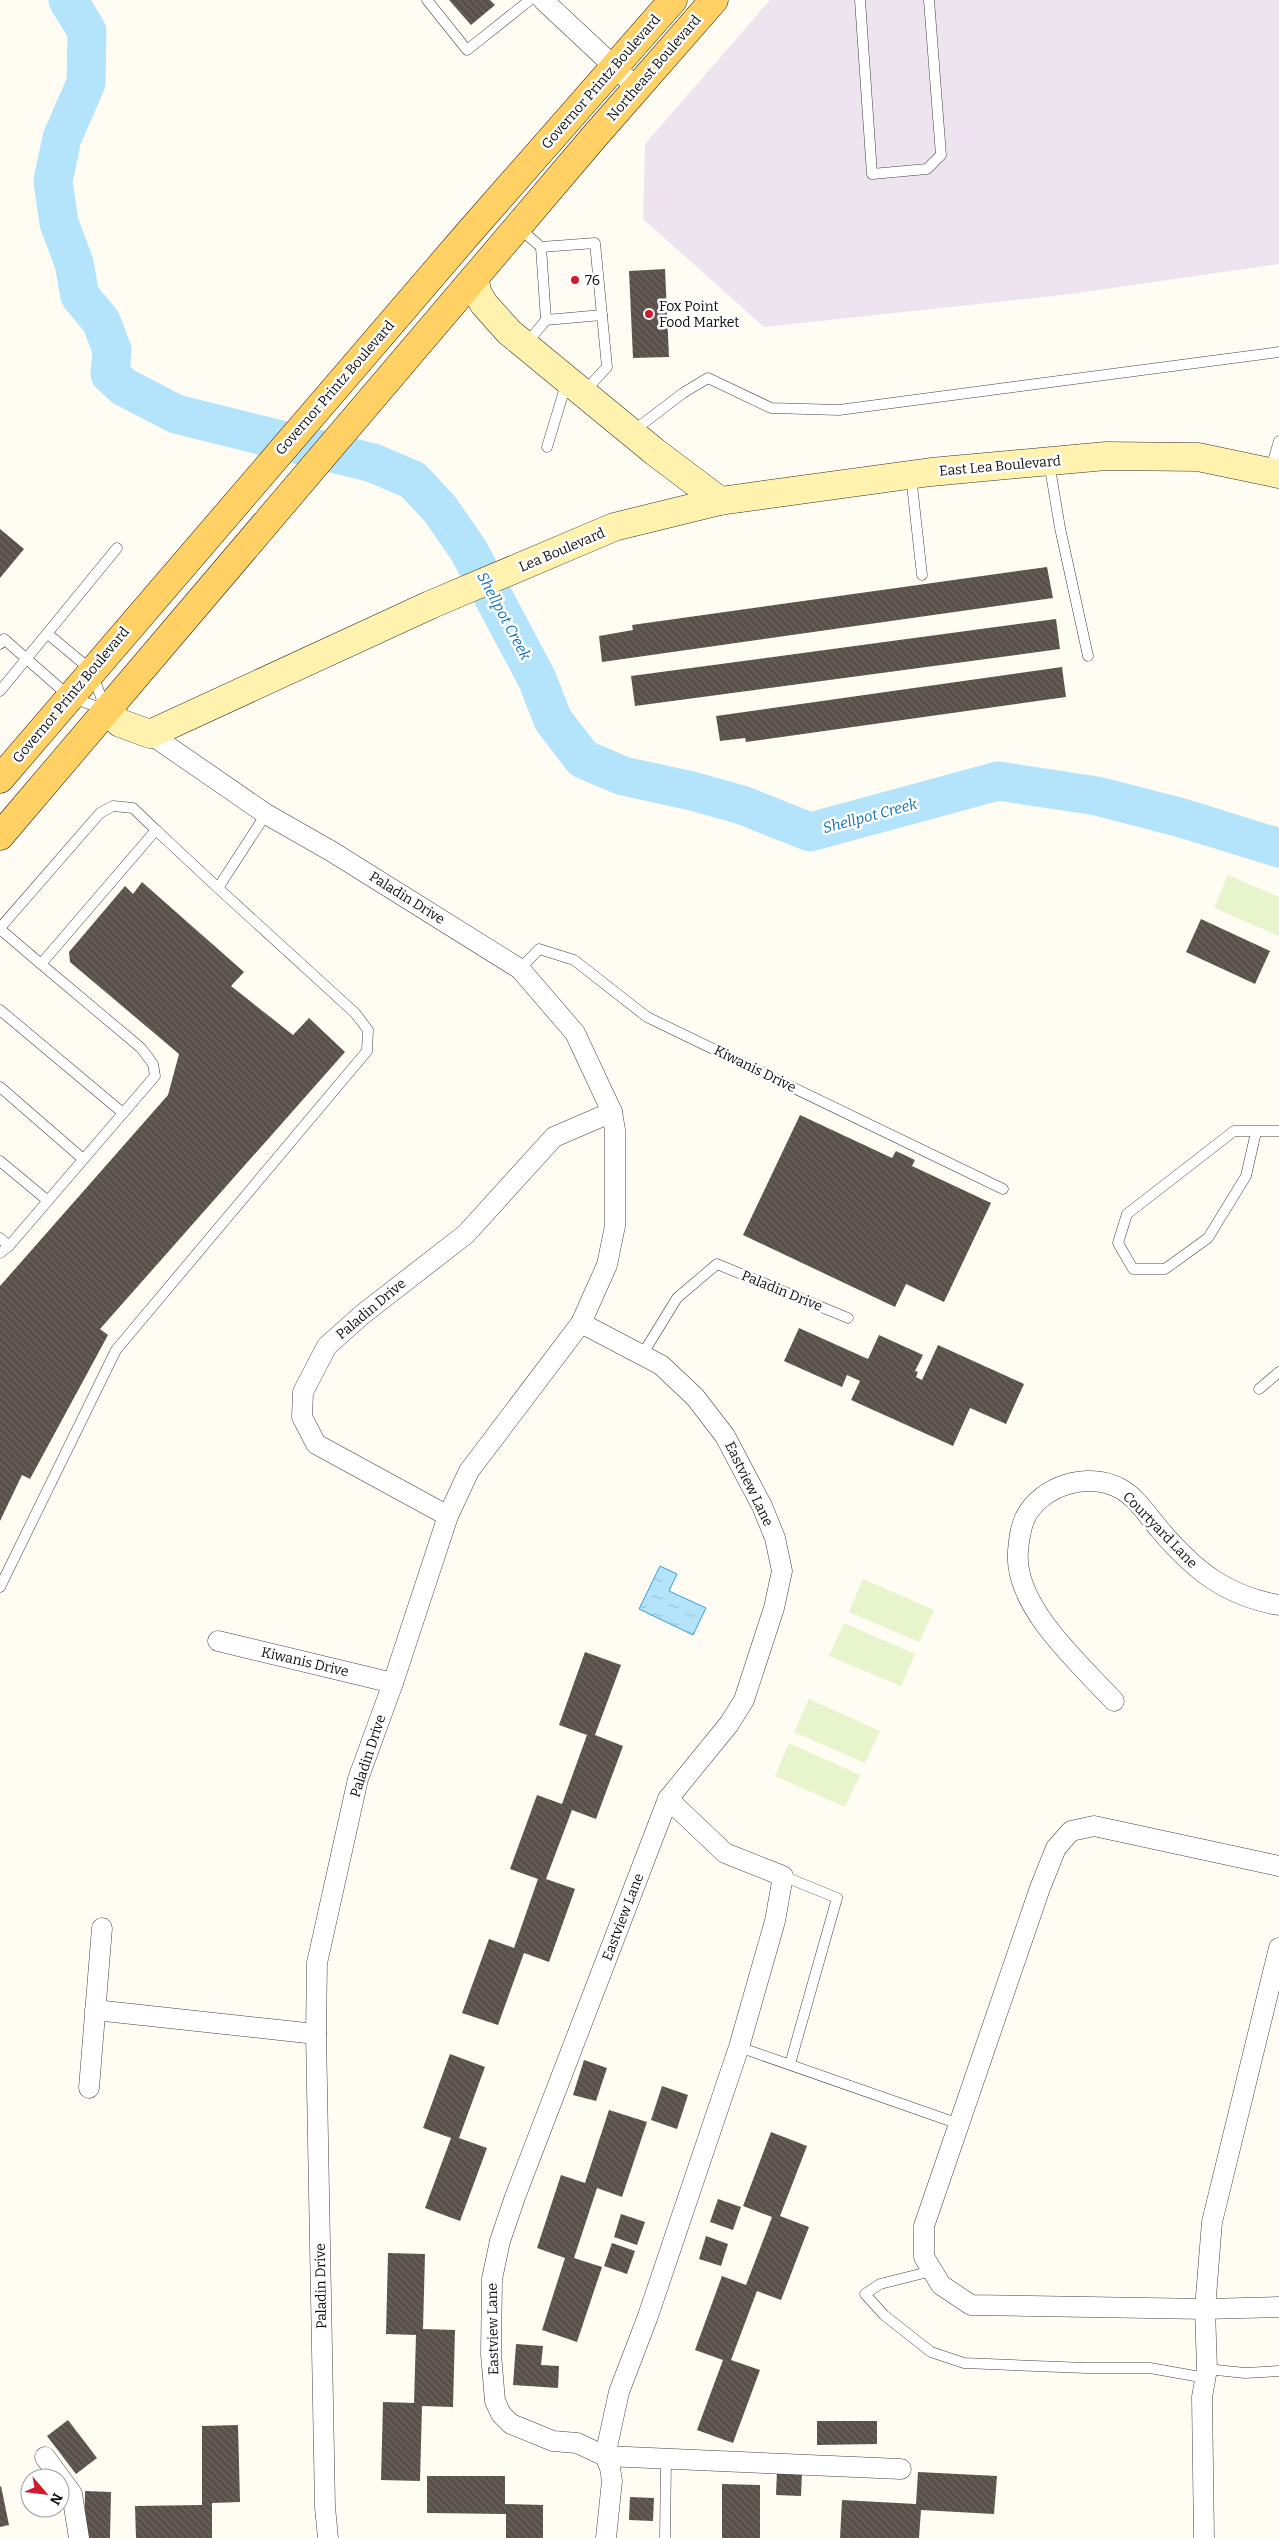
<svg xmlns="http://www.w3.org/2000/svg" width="1279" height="2538" font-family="Bitter,serif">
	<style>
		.industrial { fill: #ede4ef }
		.pitch { fill: #e8f4cb }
		.water { fill: url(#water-ripples); stroke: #34a0d9 }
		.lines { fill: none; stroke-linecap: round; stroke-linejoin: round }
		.river { stroke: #b3e4fb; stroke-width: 39 }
		.building { fill: url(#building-back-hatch) }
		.lane-casing { stroke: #434343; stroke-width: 11 }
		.street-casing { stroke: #434343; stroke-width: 21 }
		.secondary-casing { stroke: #323232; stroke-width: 29 }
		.primary-casing { stroke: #212121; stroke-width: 29 }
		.lane { stroke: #fff; stroke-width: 10 }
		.street { stroke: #fff; stroke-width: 20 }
		.secondary { stroke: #fff2af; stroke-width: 28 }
		.primary { stroke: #ffd164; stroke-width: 28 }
		.poi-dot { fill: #ce1b2d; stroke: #fff; stroke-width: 2 }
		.labels { text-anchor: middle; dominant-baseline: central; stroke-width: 5; stroke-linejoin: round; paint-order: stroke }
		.street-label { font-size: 14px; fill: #101010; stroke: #fff }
		.poi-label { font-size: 14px; fill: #101010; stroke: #fff; text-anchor: start }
		.water-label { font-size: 15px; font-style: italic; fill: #0d71af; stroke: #fff }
	</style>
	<defs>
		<pattern id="water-ripples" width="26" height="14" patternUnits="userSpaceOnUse" patternTransform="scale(1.25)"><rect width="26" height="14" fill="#b3e4fb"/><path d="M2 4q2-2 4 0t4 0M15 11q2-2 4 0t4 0" fill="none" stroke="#99c3d6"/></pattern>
		<pattern id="building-back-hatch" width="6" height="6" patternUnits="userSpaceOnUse" patternTransform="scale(1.25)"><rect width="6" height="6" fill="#5a504b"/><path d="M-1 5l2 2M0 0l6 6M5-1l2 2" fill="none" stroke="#6d6561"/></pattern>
	</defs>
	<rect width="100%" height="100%" fill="#fffcf4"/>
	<path class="industrial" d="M 770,0 L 1279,0 L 1279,264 L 1071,294 L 764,327 L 643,219 L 645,144 Z"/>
	<g class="pitch">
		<path d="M 1228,875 L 1279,897 L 1279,936 L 1214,908 Z"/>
		<path d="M 863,1579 L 934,1610 L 919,1642 L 849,1612 Z"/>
		<path d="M 844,1623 L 915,1654 L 901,1686 L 829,1656 Z"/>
		<path d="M 809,1699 L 880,1731 L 865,1763 L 794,1732 Z"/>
		<path d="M 789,1743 L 860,1775 L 845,1807 L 775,1776 Z"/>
	</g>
	<path class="water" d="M 660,1566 L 677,1574 L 669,1591 L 706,1608 L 693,1635 L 639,1609 Z"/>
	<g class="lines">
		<path class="river" d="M 68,0 L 87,31 L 86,83 L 62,138 L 53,181 L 59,223 L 74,263 L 80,296 L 101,321 L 112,350 L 110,374 L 124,387 L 176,414 L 373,463 L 413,480 L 440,509 L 469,551 L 537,679 L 553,720 L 583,759 L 623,776 L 692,791 L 742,805 L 810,832 L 998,781 L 1097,796 L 1182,818 L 1279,848"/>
	</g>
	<g class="building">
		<path d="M 449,0 L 490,0 L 495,5 L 471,25 Z"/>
		<path d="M 665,269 L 669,357 L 633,358 L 629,271 Z"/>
		<path d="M 0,529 L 24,549 L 0,578 Z"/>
		<path d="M 1047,567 L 1053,598 L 602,662 L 599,636 L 633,630 L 632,625 Z"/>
		<path d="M 1056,619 L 1060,649 L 635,706 L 631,676 Z"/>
		<path d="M 1062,667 L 1066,697 L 746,742 L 745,738 L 720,741 L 716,716 Z"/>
		<path d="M 142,882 L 244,972 L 231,986 L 293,1035 L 309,1018 L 345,1052 L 100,1329 L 108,1335 L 30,1479 L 22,1475 L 0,1521 L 0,1286 L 168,1095 L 179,1054 L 70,962 L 69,952 L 125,886 L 133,894 Z"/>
		<path d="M 1201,919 L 1270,951 L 1255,984 L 1186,952 Z"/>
		<path d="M 800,1115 L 892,1158 L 896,1151 L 915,1160 L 912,1166 L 991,1203 L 944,1302 L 906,1284 L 895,1307 L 743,1235 Z"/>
		<path d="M 799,1328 L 868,1359 L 879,1335 L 923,1355 L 915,1371 L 918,1372 L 916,1377 L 922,1380 L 938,1345 L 1024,1384 L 1006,1424 L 970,1408 L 953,1446 L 851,1400 L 860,1381 L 847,1375 L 842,1387 L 784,1361 Z"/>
		<path d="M 585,1652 L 621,1665 L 595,1735 L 623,1746 L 596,1819 L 572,1810 L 546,1879 L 575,1889 L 549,1962 L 524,1953 L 498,2025 L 462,2013 L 489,1939 L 514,1948 L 538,1879 L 510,1869 L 537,1795 L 562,1804 L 587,1735 L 559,1725 Z"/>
		<path d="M 450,2054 L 485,2067 L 459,2138 L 487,2148 L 460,2221 L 425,2208 L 451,2138 L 423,2128 Z"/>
		<path d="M 584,2060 L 607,2068 L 596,2101 L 573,2095 Z"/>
		<path d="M 662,2086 L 688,2095 L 677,2129 L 651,2120 Z"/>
		<path d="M 609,2110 L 647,2122 L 622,2197 L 597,2188 L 574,2258 L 602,2267 L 577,2342 L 542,2330 L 565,2258 L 537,2248 L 561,2175 L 585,2183 Z"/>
		<path d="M 771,2132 L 807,2146 L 780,2216 L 809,2227 L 781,2300 L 757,2291 L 731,2360 L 760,2370 L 733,2443 L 697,2430 L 723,2360 L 695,2350 L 722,2276 L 746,2285 L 772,2217 L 743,2206 Z"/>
		<path d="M 718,2199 L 741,2207 L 733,2230 L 710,2222 Z"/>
		<path d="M 621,2214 L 645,2222 L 637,2245 L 614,2237 Z"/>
		<path d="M 706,2236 L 728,2244 L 721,2266 L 699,2259 Z"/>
		<path d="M 612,2243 L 635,2251 L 627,2274 L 604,2266 Z"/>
		<path d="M 388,2253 L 425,2254 L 423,2329 L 455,2330 L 453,2407 L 422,2406 L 420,2481 L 381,2480 L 383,2402 L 414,2403 L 416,2335 L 386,2334 Z"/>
		<path d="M 516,2344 L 543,2346 L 541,2365 L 559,2366 L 558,2388 L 513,2385 Z"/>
		<path d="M 68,2420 L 97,2458 L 76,2474 L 47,2436 Z"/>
		<path d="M 817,2421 L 877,2421 L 877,2444 L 817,2445 Z"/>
		<path d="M 238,2425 L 240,2502 L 212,2503 L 212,2538 L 136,2538 L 135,2506 L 202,2505 L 202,2426 Z"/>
		<path d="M 777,2471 L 802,2472 L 801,2496 L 776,2495 Z"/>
		<path d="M 918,2472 L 997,2476 L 994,2514 L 921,2510 L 919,2538 L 840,2538 L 842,2500 L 916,2504 Z"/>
		<path d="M 427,2476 L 505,2476 L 505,2504 L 543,2505 L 543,2538 L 506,2538 L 506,2514 L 427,2513 Z"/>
		<path d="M 722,2484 L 760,2485 L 760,2538 L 722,2538 Z"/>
		<path d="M 1,2486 L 9,2525 L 0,2527 L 0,2487 Z"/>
		<path d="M 85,2491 L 111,2492 L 110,2538 L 84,2538 Z"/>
		<path d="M 630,2497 L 654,2498 L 653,2521 L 629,2520 Z"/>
	</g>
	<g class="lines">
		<g class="lane-casing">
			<g id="lane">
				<path d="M 427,0 L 467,50 L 530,0"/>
				<path d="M 860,0 L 872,174 L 927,169 L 941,155 L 929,0"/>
				<path d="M 519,228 L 541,247 L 595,243 L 607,367 L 583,393"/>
				<path d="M 541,247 L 546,320 L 602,315"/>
				<path d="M 526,344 L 546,320"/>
				<path d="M 632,432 L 683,393 L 708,378 L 771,408 L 839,410 L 1279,352"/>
				<path d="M 547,447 L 567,381"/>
				<path d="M 1049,462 L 1060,528 L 1088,656"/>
				<path d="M 1270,471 L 1279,441"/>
				<path d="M 911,476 L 922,575"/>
				<path d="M 48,634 L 91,670 L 105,708"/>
				<path d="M 0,644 L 4,639 L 70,697 L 106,710"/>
				<path d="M 0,691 L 117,548"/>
				<path d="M 0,928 L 100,813 L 113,806 L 133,808 L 156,830"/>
				<path d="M 0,929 L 41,964"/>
				<path d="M 520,969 L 539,949 L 574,960 L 647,1017 L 1003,1189"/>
				<path d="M 0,1010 L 123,1113"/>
				<path d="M 0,1087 L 83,1159"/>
				<path d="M 1256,1132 L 1246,1176 L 1208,1238 L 1165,1269 L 1133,1269 L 1118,1243 L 1127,1214 L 1234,1131 L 1279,1131"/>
				<path d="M 0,1161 L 48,1201"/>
				<path d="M 0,1238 L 9,1246"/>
				<path d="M 0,1253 L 9,1246 L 155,1076 L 153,1064 L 141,1048 L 41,964 L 156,830 L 218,888 L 266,814"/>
				<path d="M 642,1355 L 677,1298 L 717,1264 L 848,1318"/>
				<path d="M 1259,1389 L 1279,1372"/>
				<path d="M 0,1587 L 116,1350 L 367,1051 L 368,1030 L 355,1013 L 218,888"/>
				<path d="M 783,1876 L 837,1898 L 790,2064"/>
				<path d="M 739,2047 L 959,2124"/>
				<path d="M 932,2271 L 880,2284 L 865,2294 L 884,2315 L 931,2352 L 964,2363 L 1086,2368 L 1150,2368 L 1206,2378"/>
				<path d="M 1207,2369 L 1245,2373 L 1279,2371"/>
				<path d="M 665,2538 L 666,2460"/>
			</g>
		</g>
		<g class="street-casing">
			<g id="street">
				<path d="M 543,0 L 637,88"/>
				<path d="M 150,734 L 266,814 L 331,851 L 520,969 L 575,1033 L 612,1112 L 615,1130 L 615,1226 L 607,1265 L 581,1323 L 469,1471 L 448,1516 L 393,1683 L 358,1779 L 317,1963 L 316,2034 L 325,2507 L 328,2538"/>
				<path d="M 581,1323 L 661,1365 L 695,1397 L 725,1436 L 762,1506 L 775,1538 L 782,1571 L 774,1608 L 744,1700 L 729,1724 L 668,1799 L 515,2197 L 500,2241 L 492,2279 L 491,2354 L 495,2401 L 501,2414 L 511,2424 L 553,2441 L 577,2443 L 605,2456 L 610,2468 L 612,2481 L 606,2538"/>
				<path d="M 448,1516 L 316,1444 L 302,1417 L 303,1392 L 327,1346 L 363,1314 L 466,1234 L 554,1137 L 612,1112"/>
				<path d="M 218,1641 L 393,1683"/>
				<path d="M 1114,1701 C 1080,1664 1013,1606 1018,1551 C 1019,1540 1020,1529 1025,1518 C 1041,1485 1089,1471 1121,1489 C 1137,1498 1148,1516 1160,1530 C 1194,1570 1226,1596 1279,1605"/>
				<path d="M 668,1799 L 725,1853 L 783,1876 L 775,1921 L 739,2047 L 648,2316 L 619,2392 L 605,2456 L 901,2469"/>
				<path d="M 1279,1866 L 1094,1826 L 1071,1831 L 1056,1848 L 1040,1888 L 924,2226 L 924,2257 L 941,2285 L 971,2305 L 1205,2309 L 1279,2307"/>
				<path d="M 95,2010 L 316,2034"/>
				<path d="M 89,2088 L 102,1928"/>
				<path d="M 45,2457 L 72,2494 L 79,2538"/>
				<path d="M 1204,2538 L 1202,2397 L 1207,2369 L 1205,2309 L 1212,2222 L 1279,1948"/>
			</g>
		</g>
		<g class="secondary-casing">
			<g id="secondary">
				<path d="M 474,279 L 478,294 L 484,304 L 509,332 L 655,452 L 720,501"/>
				<path d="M 106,710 L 120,723 L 150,734 L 430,605 L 614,527 L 720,501 L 931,472 L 1106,456 L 1198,457 L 1279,474"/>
			</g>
		</g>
		<g class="primary-casing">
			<g id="primary">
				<path d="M 0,779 L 466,236 L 673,0"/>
				<path d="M 0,836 L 594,137 L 714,0"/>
			</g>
		</g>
		<use href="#lane" class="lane"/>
		<use href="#street" class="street"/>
		<use href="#secondary" class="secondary"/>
		<use href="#primary" class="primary"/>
	</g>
	<g class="poi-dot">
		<circle cx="575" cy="280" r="5"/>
		<circle cx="649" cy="314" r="5"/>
	</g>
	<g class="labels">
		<g class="street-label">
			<text transform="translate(654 68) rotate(-49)">Northeast Boulevard</text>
			<text transform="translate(601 82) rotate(-49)">Governor Printz Boulevard</text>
			<text transform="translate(335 388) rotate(-49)">Governor Printz Boulevard</text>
			<text transform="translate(1000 466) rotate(-5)">East Lea Boulevard</text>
			<text transform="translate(562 550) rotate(-23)">Lea Boulevard</text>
			<text transform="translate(71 695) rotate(-50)">Governor Printz Boulevard</text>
			<text transform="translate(407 898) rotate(32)">Paladin Drive</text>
			<text transform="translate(755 1069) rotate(26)">Kiwanis Drive</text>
			<text transform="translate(782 1291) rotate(22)">Paladin Drive</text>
			<text transform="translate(371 1309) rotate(-40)">Paladin Drive</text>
			<text transform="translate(749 1484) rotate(64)">Eastview Lane</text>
			<text transform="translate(1160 1530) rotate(46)">Courtyard Lane</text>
			<text transform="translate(305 1662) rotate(13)">Kiwanis Drive</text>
			<text transform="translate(368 1756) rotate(-72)">Paladin Drive</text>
			<text transform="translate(623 1917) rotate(-69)">Eastview Lane</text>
			<text transform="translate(321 2286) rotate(-91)">Paladin Drive</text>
			<text transform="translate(493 2329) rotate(-91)">Eastview Lane</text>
		</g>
		<g class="poi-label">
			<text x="585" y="280">76</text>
			<text x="659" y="306">Fox Point<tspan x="659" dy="16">Food Market</tspan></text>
		</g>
		<g class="water-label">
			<text transform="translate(504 616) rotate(62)">Shellpot Creek</text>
			<text transform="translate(870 816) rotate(-15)">Shellpot Creek</text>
		</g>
	</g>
	<g transform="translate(45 2493) rotate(118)"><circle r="24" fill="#ffffff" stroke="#9f9f9f"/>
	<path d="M0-4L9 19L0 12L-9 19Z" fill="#ce1b2d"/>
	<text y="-8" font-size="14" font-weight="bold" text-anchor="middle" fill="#101010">N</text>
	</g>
</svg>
